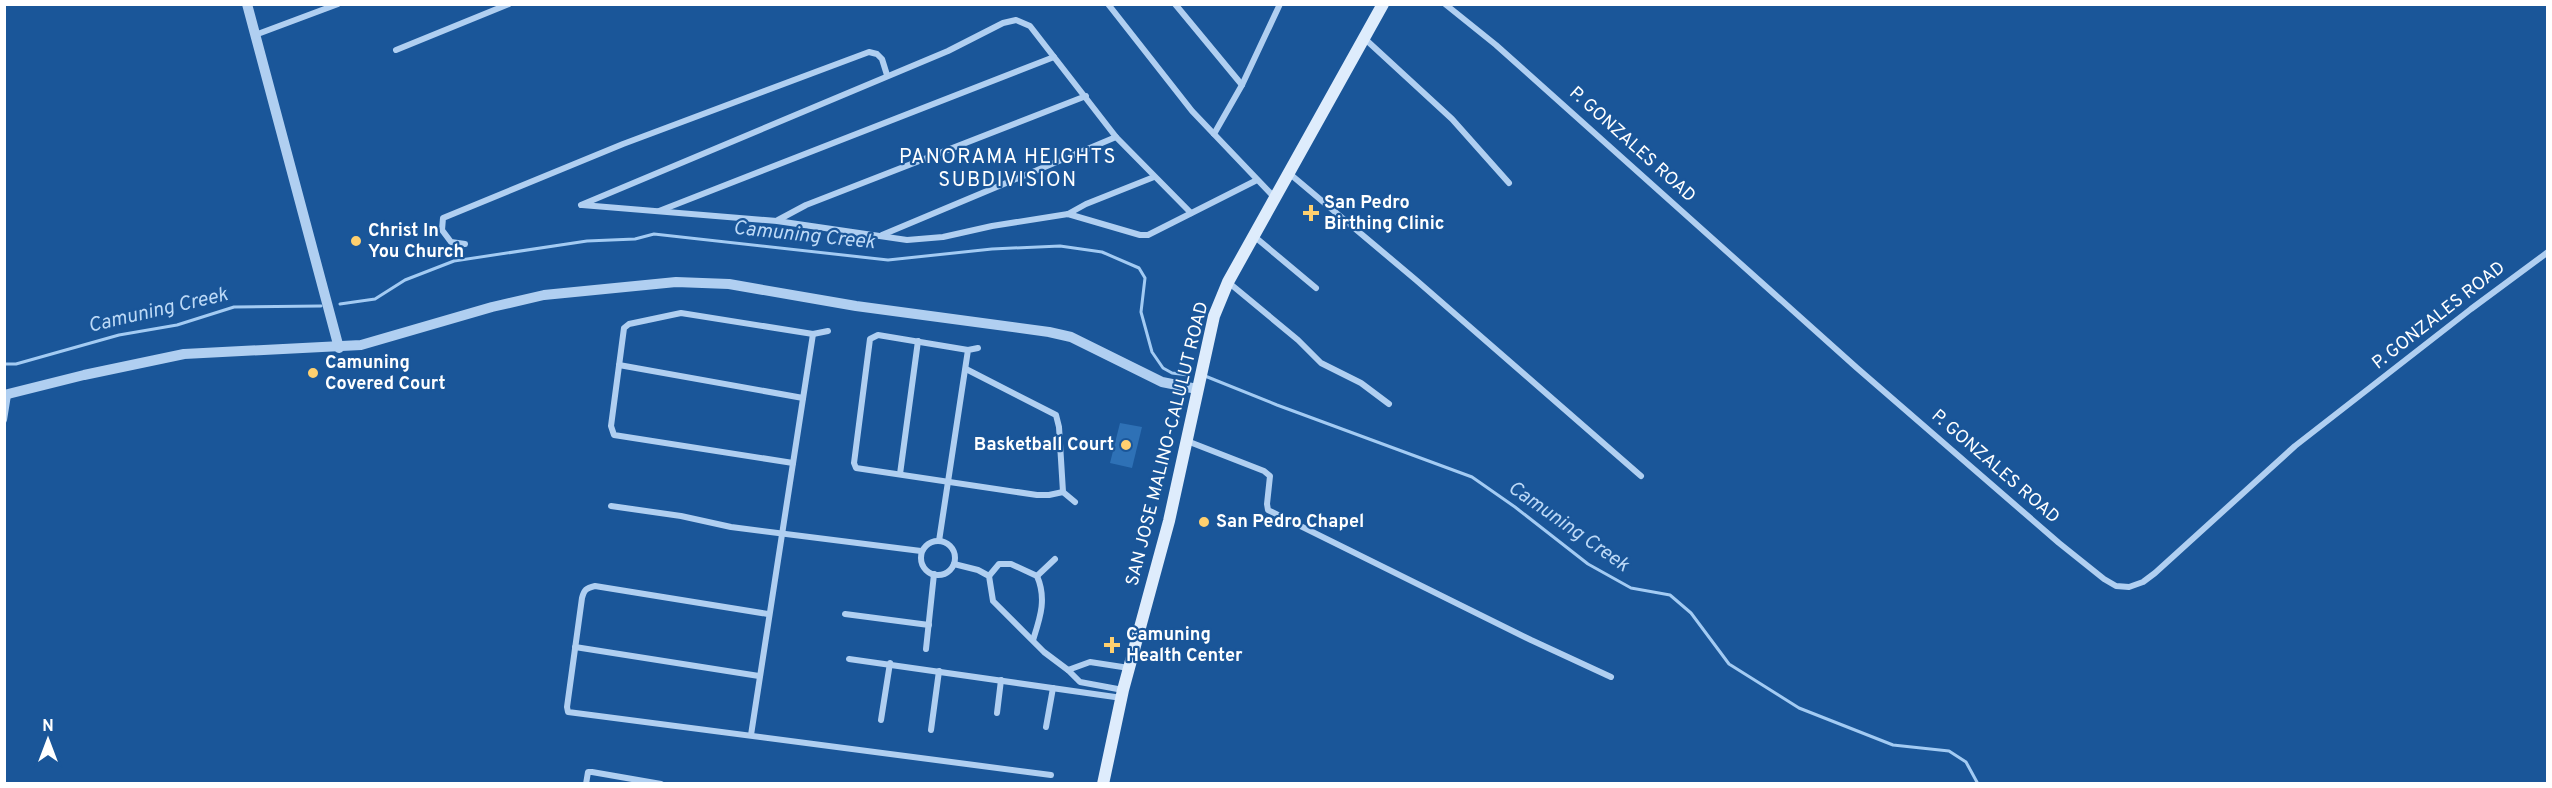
<svg xmlns="http://www.w3.org/2000/svg" width="2552" height="788" font-family="Overpass,sans-serif">
	<style>
		.green { fill: #2e71b6 }
		.lines { fill: none; stroke-linecap: round; stroke-linejoin: round }
		.stream { stroke: #a3cbf3; stroke-width: 3 }
		.minor { stroke: #b0cff1; stroke-width: 6 }
		.tertiary { stroke: #b0cff1; stroke-width: 10 }
		.secondary { stroke: #deecfc; stroke-width: 12 }
		.poi-dot { fill: #ffd06f; stroke: #1a5699; stroke-width: 2 }
		.labels { text-anchor: middle; dominant-baseline: central; stroke-width: 4.5; stroke-linejoin: round; paint-order: stroke }
		.street-label { font-size: 18px; fill: #fff; stroke: #1a5699 }
		.poi-label { font-size: 18px; font-weight: bold; fill: #fff; stroke: #1a5699; text-anchor: start }
		.neighbourhood-label { font-size: 20px; letter-spacing: 1.5px; fill: #fff; stroke: #1a5699 }
		.water-label { font-size: 20px; font-style: italic; fill: #bcd9f7; stroke: #1a5699 }
	</style>
	<rect width="100%" height="100%" fill="#1a5699"/>
	<path class="green" d="M 1120,423 L 1142,427 L 1132,468 L 1110,463 Z"/>
	<g class="lines">
		<g class="stream">
			<path d="M 340,304 L 375,299 L 405,280 L 454,261 L 587,241 L 635,239 L 654,234 L 888,260 L 992,249 L 1060,246 L 1102,252 L 1139,268 L 1145,278 L 1141,312 L 1152,352 L 1163,368 L 1172,373 L 1188,375"/>
			<path d="M 4,364 L 16,364 L 119,335 L 177,325 L 234,307 L 321,306"/>
			<path d="M 1205,376 L 1277,405 L 1472,477 L 1515,507 L 1588,564 L 1631,588 L 1670,595 L 1691,613 L 1729,664 L 1799,708 L 1893,745 L 1949,751 L 1966,762 L 1978,784"/>
		</g>
		<g class="minor">
			<path d="M 1108,4 L 1192,111 L 1276,199"/>
			<path d="M 1175,4 L 1242,85"/>
			<path d="M 1445,4 L 1496,45 L 1857,368 L 2059,543 L 2104,579 L 2116,586 L 2129,587 L 2143,582 L 2155,573 L 2295,446 L 2471,309 L 2548,252"/>
			<path d="M 255,35 L 338,4"/>
			<path d="M 1364,38 L 1452,119 L 1509,183"/>
			<path d="M 396,50 L 509,4"/>
			<path d="M 1214,134 L 1242,85 L 1280,4"/>
			<path d="M 1290,174 L 1416,280 L 1641,476"/>
			<path d="M 581,205 L 948,51 L 1003,23 L 1016,20 L 1030,26 L 1116,137 L 1191,213"/>
			<path d="M 582,205 L 777,221 L 907,240 L 943,237 L 992,226 L 1068,214 L 1140,235 L 1148,235 L 1257,180"/>
			<path d="M 659,211 L 1054,57"/>
			<path d="M 1068,214 L 1086,204 L 1154,177"/>
			<path d="M 778,220 L 806,205 L 1086,96"/>
			<path d="M 882,235 L 1116,137"/>
			<path d="M 1255,237 L 1316,288"/>
			<path d="M 465,244 L 451,242 L 442,230 L 443,218 L 623,144 L 869,52 L 877,54 L 882,59 L 887,75"/>
			<path d="M 1228,282 L 1298,340 L 1321,363 L 1361,383 L 1389,404"/>
			<path d="M 968,350 L 878,335 L 870,339 L 854,463 L 856,468 L 1037,495 L 1049,495 L 1063,492"/>
			<path d="M 619,365 L 803,398"/>
			<path d="M 966,369 L 1056,415 L 1059,427 L 1063,492 L 1075,502"/>
			<path d="M 4,420 L 8,395"/>
			<path d="M 1187,441 L 1264,471 L 1270,476 L 1267,504 L 1268,510 L 1531,640 L 1611,677"/>
			<path d="M 793,463 L 614,435 L 611,426 L 624,328 L 629,324 L 681,313 L 813,334 L 828,331"/>
			<path d="M 900,474 L 918,341"/>
			<path d="M 611,506 L 681,516 L 731,527 L 921,551"/>
			<path d="M 939,541 L 968,350 L 978,348"/>
			<circle cx="938" cy="558" r="17"/>
			<path d="M 954,564 L 978,570 L 989,576 L 993,601 L 1044,652 L 1068,670 L 1080,682 L 1123,690"/>
			<path d="M 989,576 L 999,564 L 1011,564 L 1037,576 C 1047,599 1040,618 1033,640"/>
			<path d="M 1037,576 L 1055,559"/>
			<path d="M 768,614 L 595,586 C 586,588 584,590 582,598 L 567,707 L 568,712 L 1051,775"/>
			<path d="M 845,614 L 929,625"/>
			<path d="M 575,647 L 759,676"/>
			<path d="M 926,649 L 934,574"/>
			<path d="M 849,659 L 1122,698"/>
			<path d="M 1068,670 L 1090,662 L 1129,668"/>
			<path d="M 997,713 L 1001,680"/>
			<path d="M 881,720 L 890,663"/>
			<path d="M 1046,727 L 1053,688"/>
			<path d="M 931,730 L 939,671"/>
			<path d="M 751,735 L 813,334"/>
			<path d="M 586,784 L 588,772 L 592,772 L 661,784"/>
		</g>
		<g class="tertiary">
			<path d="M 247,4 L 339,348"/>
			<path d="M 4,395 L 84,375 L 184,354 L 361,345 L 492,307 L 544,295 L 676,282 L 729,284 L 856,306 L 1049,332 L 1071,337 L 1162,382 L 1197,389"/>
		</g>
		<path class="secondary" d="M 1103,784 L 1123,690 L 1169,521 L 1214,316 L 1228,282 L 1383,4"/>
	</g>
	<g class="poi-dot">
		<path d="M1308 204h6v6h6v6h-6v6h-6v-6h-6v-6h6z"/>
		<circle cx="356" cy="241" r="6"/>
		<circle cx="313" cy="373" r="6"/>
		<circle cx="1126" cy="445" r="6"/>
		<circle cx="1204" cy="522" r="6"/>
		<path d="M1109 636h6v6h6v6h-6v6h-6v-6h-6v-6h6z"/>
	</g>
	<g class="labels">
		<g class="street-label">
			<text transform="translate(1632 145) rotate(42)">P. GONZALES ROAD</text>
			<text transform="translate(2439 316) rotate(-38)">P. GONZALES ROAD</text>
			<text transform="translate(1168 444) rotate(-76)">SAN JOSE MALINO-CALULUT ROAD</text>
			<text transform="translate(1995 467) rotate(41)">P. GONZALES ROAD</text>
		</g>
		<g class="poi-label">
			<text x="1324" y="203">San Pedro<tspan x="1324" dy="21">Birthing Clinic</tspan></text>
			<text x="368" y="231">Christ In<tspan x="368" dy="21">You Church</tspan></text>
			<text x="325" y="363">Camuning<tspan x="325" dy="21">Covered Court</tspan></text>
			<text x="1114" y="445" text-anchor="end">Basketball Court</text>
			<text x="1216" y="522">San Pedro Chapel</text>
			<text x="1126" y="635">Camuning<tspan x="1126" dy="21">Health Center</tspan></text>
		</g>
		<g class="neighbourhood-label">
			<text x="1008" y="158">PANORAMA HEIGHTS<tspan x="1008" dy="23">SUBDIVISION</tspan></text>
		</g>
		<g class="water-label">
			<text transform="translate(804 236) rotate(6)">Camuning Creek</text>
			<text transform="translate(158 311) rotate(-13)">Camuning Creek</text>
			<text transform="translate(1568 527) rotate(35)">Camuning Creek</text>
		</g>
	</g>
	<rect width="2552" height="788" fill="none" stroke="#ffffff" stroke-width="12"/>
	<g transform="translate(48 740)" stroke="#1a5699" stroke-width="4.5" paint-order="stroke">
	<path d="M0-4.5L10 22L0 15L-10 22Z" fill="#ffffff"/>
	<text y="-9" font-size="16" font-weight="bold" text-anchor="middle" fill="#ffffff">N</text>
	</g>
</svg>
